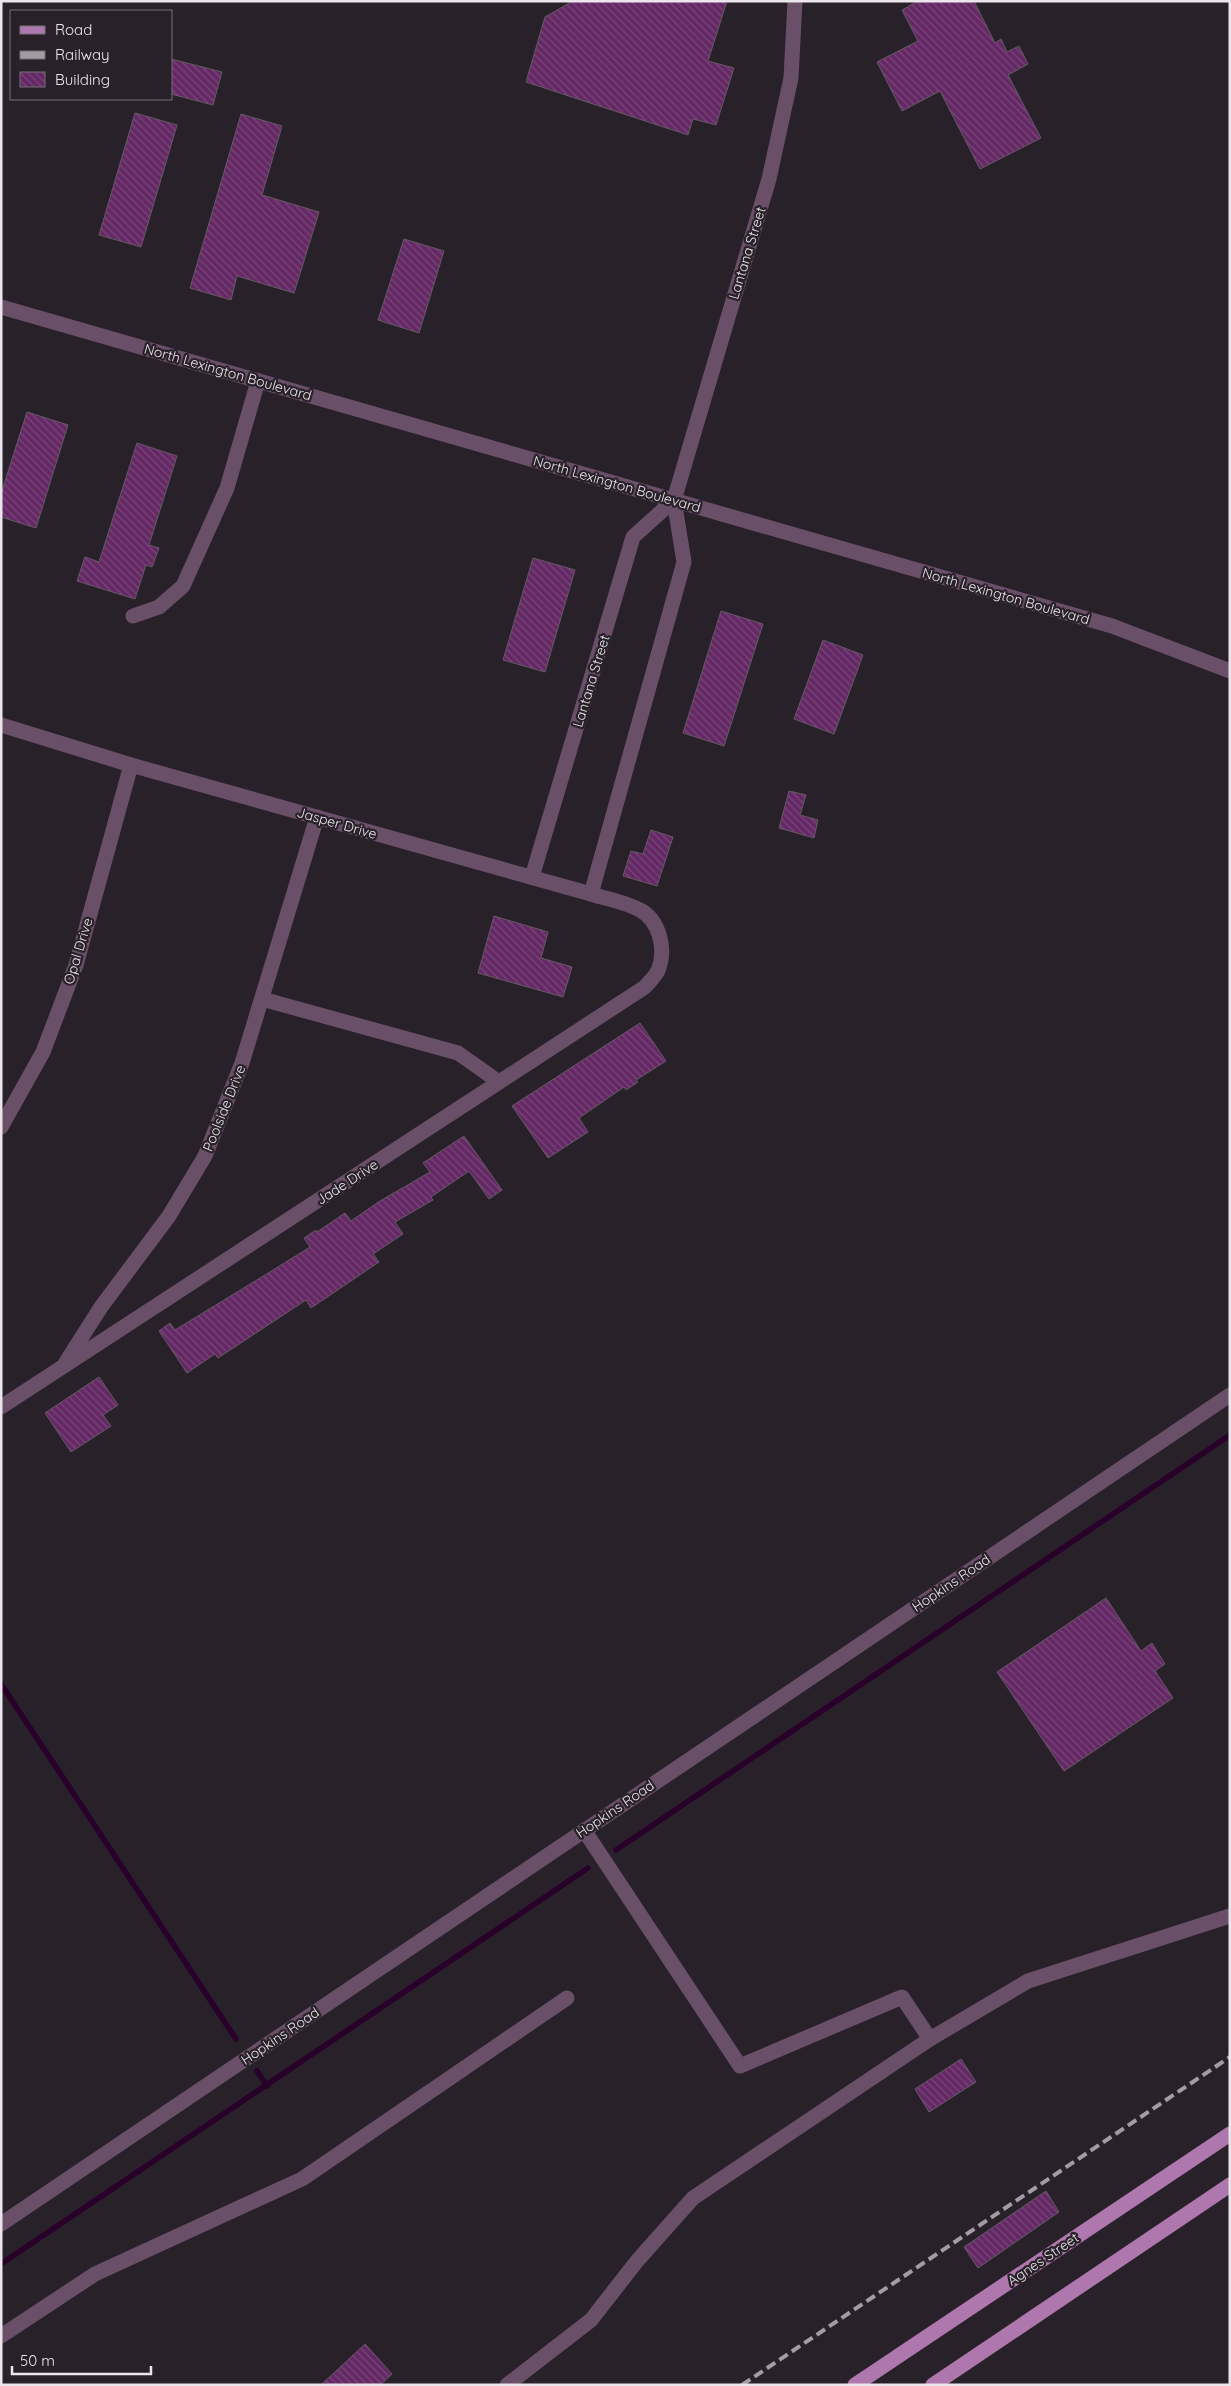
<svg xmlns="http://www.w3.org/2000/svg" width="1231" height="2386" font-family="Quicksand,sans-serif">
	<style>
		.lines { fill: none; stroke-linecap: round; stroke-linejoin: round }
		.stream { stroke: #28002a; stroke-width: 5.5 }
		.building { fill: url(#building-back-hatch); stroke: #645a63 }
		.minor { stroke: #6a4f69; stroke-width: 15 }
		.major { stroke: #ae77ad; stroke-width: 15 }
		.rail { stroke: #a39ca3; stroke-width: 4; stroke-dasharray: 10 5; stroke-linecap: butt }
		.labels { text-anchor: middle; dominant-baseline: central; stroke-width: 4.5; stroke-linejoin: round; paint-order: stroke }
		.street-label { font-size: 14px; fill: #ebe6eb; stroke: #292129 }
	</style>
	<defs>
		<pattern id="building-back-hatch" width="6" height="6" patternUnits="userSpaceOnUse" patternTransform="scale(1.25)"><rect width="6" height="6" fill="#642865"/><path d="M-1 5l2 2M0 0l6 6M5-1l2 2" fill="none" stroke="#7a477b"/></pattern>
	</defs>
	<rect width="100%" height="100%" fill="#292129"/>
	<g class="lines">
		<g class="stream">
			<path d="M 1,1684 L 236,2039"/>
			<path d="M 616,1850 L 1230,1435"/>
			<path d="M 257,2071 L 267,2086"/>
			<path d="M 1,2264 L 588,1868"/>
		</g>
	</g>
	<g class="building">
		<path d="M 573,1 L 727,1 L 708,61 L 734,68 L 716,125 L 693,119 L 688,135 L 526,82 L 545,17 Z"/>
		<path d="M 918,1 L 974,1 L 995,43 L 1001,39 L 1007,52 L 1019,46 L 1028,64 L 1008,75 L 1041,138 L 980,169 L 940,91 L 902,111 L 877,62 L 918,41 L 902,10 Z"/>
		<path d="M 171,59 L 222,72 L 213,105 L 171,94 Z"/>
		<path d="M 135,113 L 177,125 L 141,247 L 99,235 Z"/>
		<path d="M 241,114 L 282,126 L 262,195 L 319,212 L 294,293 L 237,276 L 231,300 L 190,288 Z"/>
		<path d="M 404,239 L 444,251 L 419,333 L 378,320 Z"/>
		<path d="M 27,412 L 68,425 L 36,528 L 1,517 L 1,494 Z"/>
		<path d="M 137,443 L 177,456 L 149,545 L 159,548 L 152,567 L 146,565 L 135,599 L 77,581 L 85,557 L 99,562 Z"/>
		<path d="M 533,558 L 575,570 L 545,672 L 503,660 Z"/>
		<path d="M 721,611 L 763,624 L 724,746 L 683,733 Z"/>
		<path d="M 823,640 L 863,655 L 834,734 L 794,719 Z"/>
		<path d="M 789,791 L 806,795 L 800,815 L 818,820 L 814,838 L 779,828 Z"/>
		<path d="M 651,830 L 673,837 L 657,886 L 623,876 L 631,851 L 643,854 Z"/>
		<path d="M 494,916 L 548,932 L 541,958 L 572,967 L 563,997 L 478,973 Z"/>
		<path d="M 640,1023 L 666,1061 L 636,1080 L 638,1082 L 626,1090 L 624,1087 L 579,1118 L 588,1132 L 548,1158 L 512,1106 Z"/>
		<path d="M 464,1136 L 502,1190 L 489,1199 L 469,1171 L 431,1197 L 433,1200 L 395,1222 L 403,1234 L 373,1254 L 379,1262 L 311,1308 L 306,1300 L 218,1358 L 215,1354 L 187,1373 L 159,1331 L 170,1323 L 175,1330 L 265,1275 L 310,1247 L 304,1238 L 316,1230 L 317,1232 L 345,1213 L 351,1221 L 380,1201 L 430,1172 L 423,1163 Z"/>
		<path d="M 99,1377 L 118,1405 L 103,1415 L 111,1426 L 71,1452 L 45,1413 Z"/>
		<path d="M 1106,1598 L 1141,1651 L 1152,1643 L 1165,1664 L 1155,1671 L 1173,1698 L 1064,1771 L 997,1672 Z"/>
		<path d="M 961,2059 L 976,2082 L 929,2112 L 915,2089 Z"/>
		<path d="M 1046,2191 L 1059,2212 L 978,2268 L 964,2247 Z"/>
		<path d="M 365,2344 L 392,2374 L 380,2385 L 321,2385 Z"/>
	</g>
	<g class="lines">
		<g class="minor">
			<path d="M 1,307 L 1112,626 L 1230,671"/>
			<path d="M 133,616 L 159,607 L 183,586 L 227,488 L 258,381"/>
			<path d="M 1,725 L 131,765 L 591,894 C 607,899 626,902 640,910 C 659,920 666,948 659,968 C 657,975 650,981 645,987 L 1,1407"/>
			<path d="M 532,877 L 633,537 L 674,500"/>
			<path d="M 591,894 L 684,562 L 674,500 L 769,179 L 791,78 L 795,1"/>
			<path d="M 262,999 L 458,1053 L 499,1082"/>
			<path d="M 1,1127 L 43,1052 L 76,965 L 131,765"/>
			<path d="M 66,1362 L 101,1307 L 169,1216 L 205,1156 L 242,1063 L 317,817"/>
			<path d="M 584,1830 L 740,2066 L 902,1997 L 930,2039"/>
			<path d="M 1,2224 L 1230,1395"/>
			<path d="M 1,2336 L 95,2274 L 302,2179 L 567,1998"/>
			<path d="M 507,2385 L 591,2320 L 637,2261 L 693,2198 L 930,2039 L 1028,1981 L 1230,1916"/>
		</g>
		<g class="major">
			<path d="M 855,2385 L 1230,2134"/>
			<path d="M 933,2385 L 1230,2185"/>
		</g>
		<path class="rail" d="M 742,2385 L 1230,2057"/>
	</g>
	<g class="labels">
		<g class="street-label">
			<text transform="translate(747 253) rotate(-73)">Lantana Street</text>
			<text transform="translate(228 372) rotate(16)">North Lexington Boulevard</text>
			<text transform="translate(617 484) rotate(16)">North Lexington Boulevard</text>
			<text transform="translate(1006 596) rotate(16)">North Lexington Boulevard</text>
			<text transform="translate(591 681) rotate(-73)">Lantana Street</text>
			<text transform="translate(337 823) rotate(16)">Jasper Drive</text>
			<text transform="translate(78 951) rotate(-73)">Opal Drive</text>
			<text transform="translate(224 1108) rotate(-68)">Poolside Drive</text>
			<text transform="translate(347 1182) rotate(-33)">Jade Drive</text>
			<text transform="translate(951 1583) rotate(-34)">Hopkins Road</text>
			<text transform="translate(615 1809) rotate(-34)">Hopkins Road</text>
			<text transform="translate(280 2036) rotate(-34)">Hopkins Road</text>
			<text transform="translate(1043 2259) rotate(-34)">Agnes Street</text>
		</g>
	</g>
	<rect width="1231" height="2386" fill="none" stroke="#ebe6eb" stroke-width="5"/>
	<rect x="10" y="10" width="162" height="90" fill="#292129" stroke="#777077"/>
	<rect x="20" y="26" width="25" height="8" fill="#ae77ad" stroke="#777077"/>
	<text x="55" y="35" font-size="15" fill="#ebe6eb">Road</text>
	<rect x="20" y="51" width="25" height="8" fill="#a39ca3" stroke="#777077"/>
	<text x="55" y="60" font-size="15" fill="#ebe6eb">Railway</text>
	<rect x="20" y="72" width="25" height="15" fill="url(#building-back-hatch)" stroke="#777077"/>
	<text x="55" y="85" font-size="15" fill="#ebe6eb">Building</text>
	<path d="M12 2366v8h139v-8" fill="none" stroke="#ebe6eb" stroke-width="2.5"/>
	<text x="20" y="2366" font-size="15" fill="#ebe6eb" stroke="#292129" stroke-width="4" paint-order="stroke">50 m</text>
</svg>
